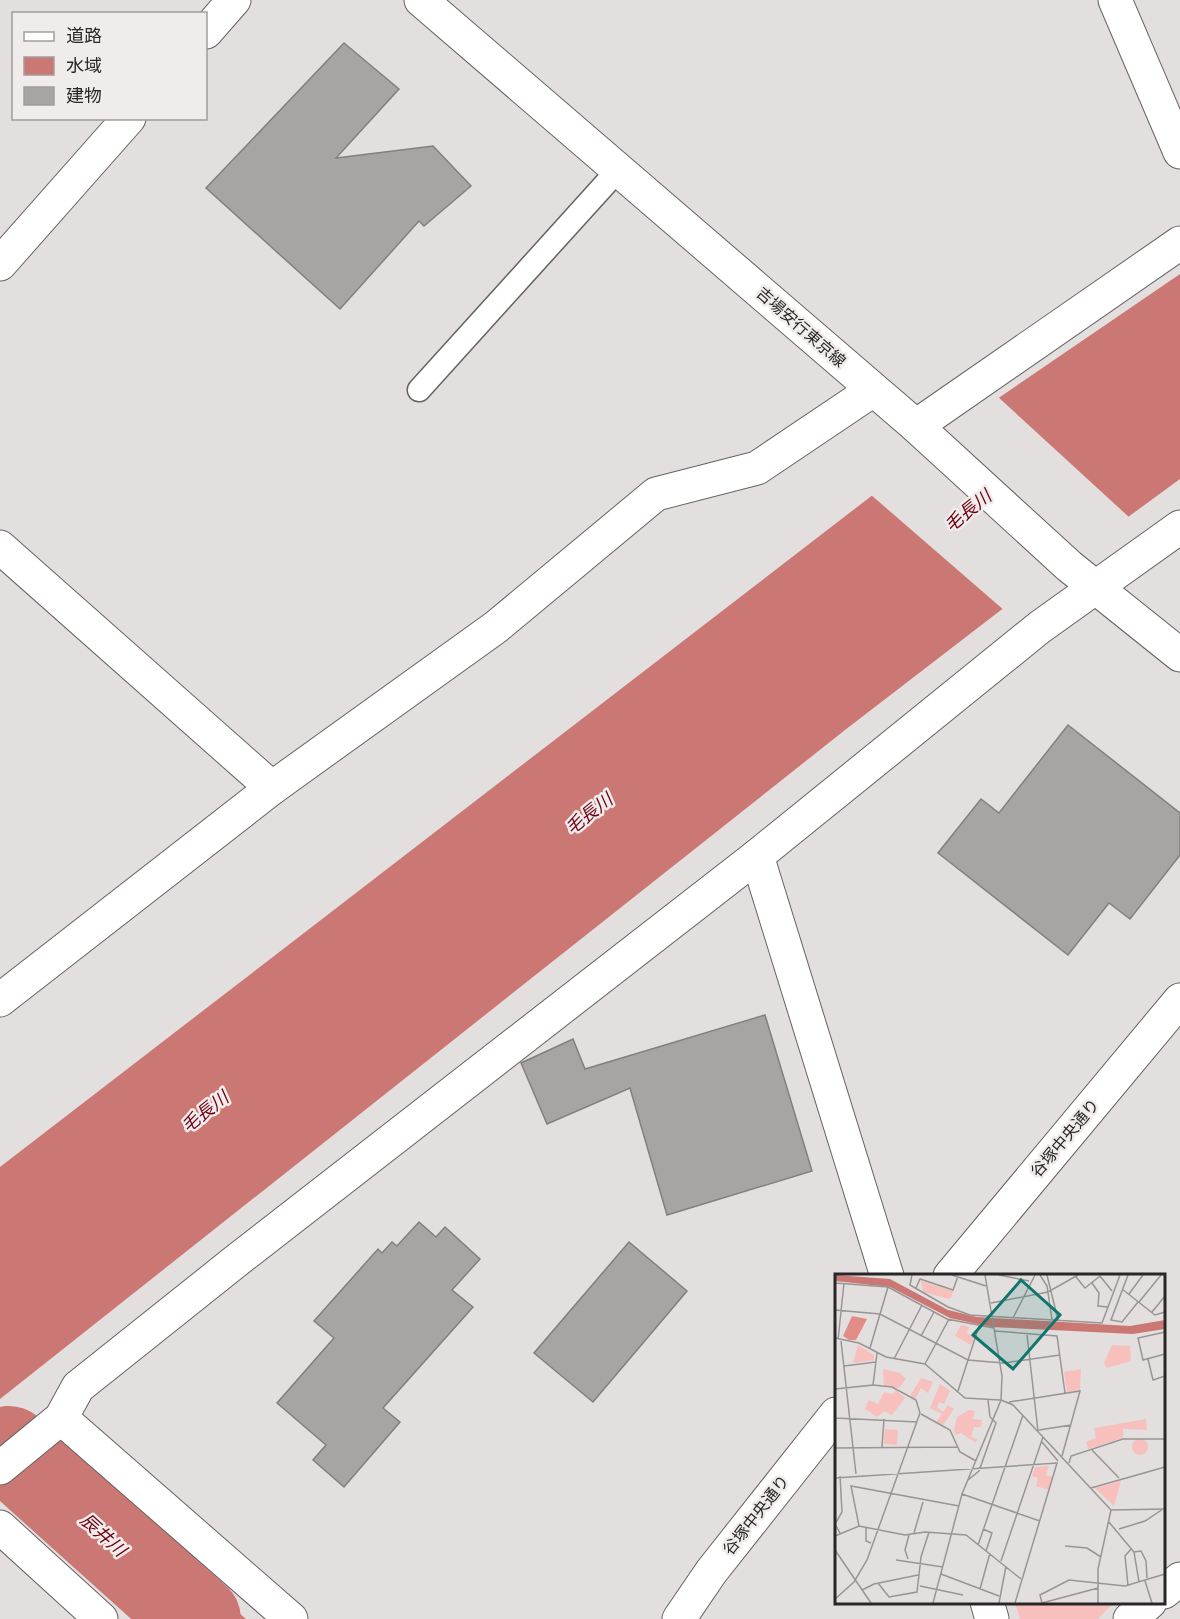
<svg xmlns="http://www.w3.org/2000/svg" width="1180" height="1619" font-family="Figtree,'Noto Sans JP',sans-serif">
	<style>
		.green { fill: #f7c0bd }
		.water { fill: #cb7874 }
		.pier { fill: #e3dfde }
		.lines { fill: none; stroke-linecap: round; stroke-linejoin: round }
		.river { stroke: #cb7874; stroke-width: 88 }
		.building { fill: #a8a4a3; stroke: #837f7f; stroke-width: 1.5 }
		.service-casing { stroke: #666262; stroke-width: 25 }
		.minor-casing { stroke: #666262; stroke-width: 35 }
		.tertiary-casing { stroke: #666262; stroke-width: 35 }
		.secondary-casing { stroke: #666262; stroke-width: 35 }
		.service { stroke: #fff; stroke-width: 22 }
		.minor { stroke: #fff; stroke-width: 33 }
		.tertiary { stroke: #fff; stroke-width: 33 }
		.secondary { stroke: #fff; stroke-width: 33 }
		.labels { text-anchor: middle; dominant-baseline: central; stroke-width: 5; stroke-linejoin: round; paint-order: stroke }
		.street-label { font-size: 16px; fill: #282626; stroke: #f1ecec }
		.water-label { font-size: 18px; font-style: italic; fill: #6e0213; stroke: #f1ecec }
		.inset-road { fill: none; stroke: #989594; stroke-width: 1.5 }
		.view { fill: #0f766e; fill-opacity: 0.15; stroke: #0f766e; stroke-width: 3 }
		.inset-edge { fill: none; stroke: #282626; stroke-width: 3 }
	</style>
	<rect width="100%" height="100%" fill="#e3dfde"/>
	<path class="green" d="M 1015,1603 L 1015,1602 L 1113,1603 L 1098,1619 L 1020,1619 Z"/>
	<g class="water">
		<path d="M 1180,274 L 1180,479 L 1001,610 L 845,730 L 0,1399 L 0,1167 L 1000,397 Z"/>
		<path d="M 62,1446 L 99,1480 L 99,1492 L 246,1619 L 154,1619 L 60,1535 L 37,1529 L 0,1498 Z"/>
	</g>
	<path class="pier" d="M 997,396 L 1130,518 L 1005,611 L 870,494 Z"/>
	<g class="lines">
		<path class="river" d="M 9,1450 L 197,1619"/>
	</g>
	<g class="building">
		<path d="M 344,43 L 399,89 L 336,158 L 433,146 L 471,186 L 424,226 L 419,221 L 340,309 L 206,188 Z"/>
		<path d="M 1068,725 L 1180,813 L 1180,855 L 1130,919 L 1109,903 L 1068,955 L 938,853 L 981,799 L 999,813 Z"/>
		<path d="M 765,1015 L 812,1171 L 667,1215 L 630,1088 L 547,1124 L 521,1063 L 573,1039 L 585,1069 Z"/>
		<path d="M 419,1222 L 436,1237 L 445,1227 L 480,1259 L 452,1290 L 473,1307 L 383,1408 L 400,1422 L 344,1487 L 313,1460 L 326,1445 L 277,1403 L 334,1338 L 314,1321 L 378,1249 L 382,1253 L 392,1242 L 397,1246 Z"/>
		<path d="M 629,1242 L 687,1291 L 593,1402 L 534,1353 Z"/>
	</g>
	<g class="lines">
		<g class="service-casing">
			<path id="service" d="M 419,390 L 618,170"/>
		</g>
		<g class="minor-casing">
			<g id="minor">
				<path d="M 1115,0 L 1180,152"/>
				<path d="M 206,32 L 234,0"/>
				<path d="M 0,264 L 129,118"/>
				<path d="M 916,426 L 1180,243"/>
				<path d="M 0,547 L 272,788"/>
				<path d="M 757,856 L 887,1276"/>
				<path d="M 0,1000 L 272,788 L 496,627 L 656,494 L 757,468 L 873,390"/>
				<path d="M 61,1418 L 291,1619"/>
				<path d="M 0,1468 L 61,1418 L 78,1387 L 236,1261 L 757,856 L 1040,627 L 1180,527"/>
				<path d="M 0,1527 L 101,1619"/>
				<path d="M 1164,1592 L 1180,1579"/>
				<path d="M 987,1602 L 992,1619"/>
				<path d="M 1130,1619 L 1150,1602"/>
			</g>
		</g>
		<g class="tertiary-casing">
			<g id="tertiary">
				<path d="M 950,1276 L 1180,1000"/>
				<path d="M 679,1619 L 711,1572 L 836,1414"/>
			</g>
		</g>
		<g class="secondary-casing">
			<path id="secondary" d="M 421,0 L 916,426 L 1069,566 L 1180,655"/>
		</g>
		<use href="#service" class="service"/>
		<use href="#minor" class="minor"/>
		<use href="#tertiary" class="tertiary"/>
		<use href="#secondary" class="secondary"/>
	</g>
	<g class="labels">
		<g class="street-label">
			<text transform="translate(801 327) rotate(41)">吉場安行東京線</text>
			<text transform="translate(1065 1138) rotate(-50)">谷塚中央通り</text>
			<text transform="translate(756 1515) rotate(-52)">谷塚中央通り</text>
		</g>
		<g class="water-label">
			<text transform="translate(968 511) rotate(-39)">毛長川</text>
			<text transform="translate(589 814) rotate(-38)">毛長川</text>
			<text transform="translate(205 1112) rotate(-38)">毛長川</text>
			<text transform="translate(103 1535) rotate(42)">辰井川</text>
		</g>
	</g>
	<g transform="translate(835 1274)">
		<rect width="330" height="330" fill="#e3dfde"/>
		<path d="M 86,7 L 118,17 L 117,22 L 114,25 L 88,18 ZM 126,51 L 134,53 L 132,59 L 139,63 L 136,71 L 120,62 ZM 23,71 L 39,81 L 39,86 L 18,89 ZM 277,71 L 295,72 L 296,87 L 272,94 L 269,89 ZM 48,95 L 65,99 L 71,105 L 64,114 L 49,112 ZM 246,95 L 245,116 L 232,118 L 229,98 ZM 86,104 L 98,108 L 93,119 L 86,114 L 80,125 L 75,122 ZM 105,110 L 115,117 L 109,130 L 104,128 L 102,133 L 108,138 L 113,131 L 119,135 L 108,151 L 101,148 L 107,140 L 95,134 ZM 61,116 L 70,124 L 57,141 L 49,137 L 42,143 L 30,135 L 34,126 L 43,130 L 49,118 L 58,120 ZM 134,136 L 140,137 L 138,145 L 147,146 L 146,153 L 139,153 L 136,163 L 142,165 L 141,169 L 126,159 L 120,161 L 119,155 L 122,143 ZM 311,145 L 312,156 L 288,155 L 288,164 L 253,175 L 251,168 L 261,164 L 259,154 ZM 50,155 L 63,156 L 62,171 L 49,170 ZM297 173a8 8 0 1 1 16 0a8 8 0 1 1-16 0ZM 214,192 L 211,201 L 218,203 L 214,216 L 201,212 L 203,204 L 197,202 L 200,193 ZM 286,207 L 279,232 L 261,215 L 260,214 Z" fill="#f7c0bd"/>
		<path d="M 17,42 L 32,45 L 21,66 L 14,66 L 8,62 Z" fill="#e28c88"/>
		<path d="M 0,1 L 55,5 L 113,36 L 142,43 L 295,52 L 330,46 L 330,55 L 298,60 L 156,53 L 115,44 L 55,13 L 0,7 Z" fill="#cb7874"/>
		<path class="inset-road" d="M 77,1 L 75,11 L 113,33 L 135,41 L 267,49 L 285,1M 117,1 L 151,12M 164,1 L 194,7M 205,1 L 212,12 L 217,46M 212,1 L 223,46M 293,1 L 276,46 L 287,48 L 303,28M 265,2 L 277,17M 241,3 L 250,14 L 265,2M 0,9 L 53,13 L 112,45 L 159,54M 257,9 L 264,19 L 263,32 L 273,33M 81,14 L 85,5 L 118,16 L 123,2M 287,15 L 320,41 L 330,38M 294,20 L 308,1M 304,28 L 326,1M 156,29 L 213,18 L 243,1M 0,36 L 45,40 L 133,86 L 168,89 L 225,81M 317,38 L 330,22M 178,44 L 200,1M 160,57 L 222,62 L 230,119M 330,58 L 303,64 L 308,86 L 330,80M 192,61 L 203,157M 86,62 L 99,38M 0,64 L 24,69 L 51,83 L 90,90 L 130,124 L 165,126M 3,66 L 9,9M 6,67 L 21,200M 35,74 L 53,13M 59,85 L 87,31M 313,85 L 318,106 L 330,102M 90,90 L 114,45M 9,92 L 41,88M 0,115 L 38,111 L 42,79M 123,117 L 144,52M 166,126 L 178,131 L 276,236 L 330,235M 174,128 L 245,117 L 227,182M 86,140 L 115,156 L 125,178 L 141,187M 0,144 L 82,148M 204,156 L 236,151M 207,168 L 223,187M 47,173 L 49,145M 0,174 L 123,173M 257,176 L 284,204M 234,189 L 236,182 L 288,165 L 330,165M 5,202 L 7,238 L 0,250 L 5,259M 0,204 L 222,189 L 180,329M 133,206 L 144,197 L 161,149 L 155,143 L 153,126M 256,214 L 330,193M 127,220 L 205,247M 273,247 L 299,278 L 304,308M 24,252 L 16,212 L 124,232M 31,253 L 31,267 L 36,269M 148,255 L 157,259 L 151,277M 284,255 L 310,247 L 328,235M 79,259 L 88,228M 0,262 L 24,252 L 70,261 L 90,258 L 131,261 L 186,305M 143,271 L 188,141M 230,272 L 252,274 L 266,283M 0,276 L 36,329M 299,278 L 306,277 L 311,287 L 312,304M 73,285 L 70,276 L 74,261M 61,286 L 108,293M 166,287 L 208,163M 106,300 L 164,322M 310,307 L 317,329M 43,309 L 54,323 L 82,318 L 86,283 L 94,258M 293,311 L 290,282 L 296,275M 85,312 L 128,321M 145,315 L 155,279M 27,316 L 39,310 L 83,301M 0,325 L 19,308 L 32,286 L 85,139 L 81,126 L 57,113 L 38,111M 98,329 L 127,220 L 166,126 L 167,102 L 150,1M 164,329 L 171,292M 207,329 L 205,321 L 234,306 L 290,312 L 330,300M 207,329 L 263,314M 263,329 L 263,295 L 276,236"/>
		<path class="view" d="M 186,6 L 225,41 L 178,95 L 138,61 Z"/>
		<rect width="330" height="330" class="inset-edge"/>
	</g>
	<rect x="12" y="12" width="195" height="108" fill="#f1ecec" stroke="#a19d9d" stroke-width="1.5"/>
	<rect x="24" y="32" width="30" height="9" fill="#ffffff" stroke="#a19d9d" stroke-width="1.5"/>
	<text x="66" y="42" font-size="18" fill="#282626">道路</text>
	<rect x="24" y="57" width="30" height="18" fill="#cb7874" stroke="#a19d9d" stroke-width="1.5"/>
	<text x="66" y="72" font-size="18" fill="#282626">水域</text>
	<rect x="24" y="87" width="30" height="18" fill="#a8a4a3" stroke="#a19d9d" stroke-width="1.5"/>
	<text x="66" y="102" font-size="18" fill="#282626">建物</text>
</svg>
